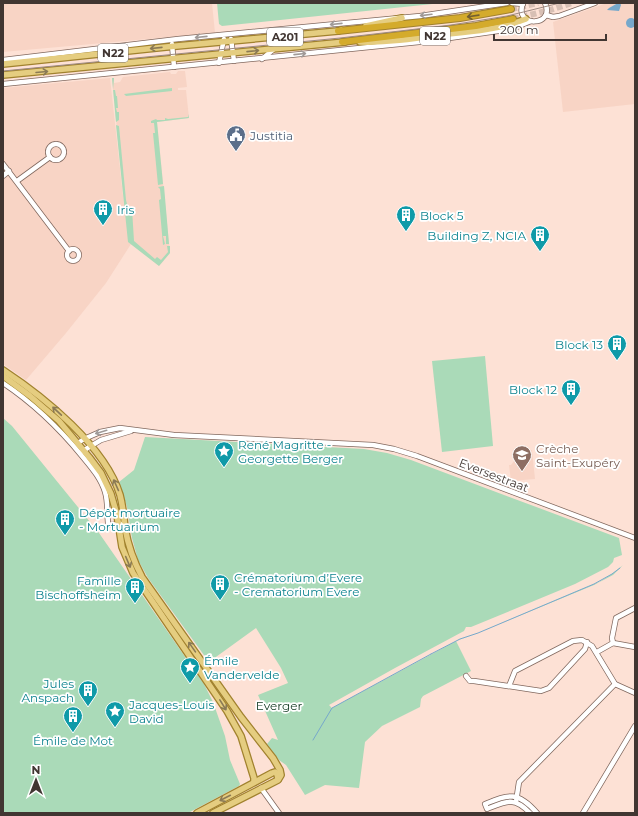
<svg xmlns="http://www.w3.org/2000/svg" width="638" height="816" font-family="Montserrat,sans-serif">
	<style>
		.built { fill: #f8d4c5 }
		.green { fill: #aadab8 }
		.water { fill: #76a8cb }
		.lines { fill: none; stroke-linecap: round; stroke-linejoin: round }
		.stream { stroke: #76a8cb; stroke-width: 1 }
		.highway-tunnel { stroke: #d7bfb4; stroke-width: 6; stroke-dasharray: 6 3; stroke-linecap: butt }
		.minor-casing { stroke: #81685e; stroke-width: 6 }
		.major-casing { stroke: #a1822e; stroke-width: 8 }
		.highway-casing { stroke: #a1822e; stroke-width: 8 }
		.minor { stroke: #fff; stroke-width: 4.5 }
		.major { stroke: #e5cd80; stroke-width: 5.5 }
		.highway { stroke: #d4ab2c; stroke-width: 6 }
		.tram { stroke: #9d8a82; stroke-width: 1 }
		.oneway { stroke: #a09a98 }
		.oneway2 { stroke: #745f30 }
		.oneway3 { stroke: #8b7a55 }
		.labels { text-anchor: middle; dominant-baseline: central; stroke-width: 3.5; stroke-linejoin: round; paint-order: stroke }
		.shield { fill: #fff; stroke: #7a7270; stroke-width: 1 }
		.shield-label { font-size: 11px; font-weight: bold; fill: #413632 }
		.service-label { font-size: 12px; fill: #4e5e75; stroke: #fff; text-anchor: start }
		.culture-label { font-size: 12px; fill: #0d838f; stroke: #fff; text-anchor: start }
		.education-label { font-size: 12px; fill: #785e54; stroke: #fff; text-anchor: start }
		.street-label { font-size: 12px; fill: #413632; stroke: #fff }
		.park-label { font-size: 12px; fill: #103820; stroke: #fff }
	</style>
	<rect width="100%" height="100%" fill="#fde1d5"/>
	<g class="built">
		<path d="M 3,3 L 212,3 L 215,33 L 3,52 Z"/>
		<path d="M 607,3 L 635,3 L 635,104 L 563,112 L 553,22 Z"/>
		<path d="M 178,71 L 185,71 L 187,87 L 178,88 L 178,90 L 186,90 L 189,118 L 157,122 L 170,253 L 159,266 L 131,244 L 106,283 L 66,333 L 26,380 L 3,364 L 3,88 L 110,78 L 125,214 L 112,78 L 114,78 L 114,83 L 120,82 L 123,77 L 170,72 L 171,74 L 176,74 Z"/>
		<path d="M 532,450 L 535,479 L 511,481 L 509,465 L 511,465 L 514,461 L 514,451 Z"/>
	</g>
	<g class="green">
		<path d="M 217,3 L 442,3 L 222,26 L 219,24 Z"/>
		<path d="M 112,78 L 114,78 L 113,90 L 115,90 L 116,96 L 117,96 L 118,108 L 116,108 L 117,112 L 119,112 L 119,120 L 116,122 Z"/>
		<path d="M 172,88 L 172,91 L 126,96 L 124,94 Z"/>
		<path d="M 188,114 L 189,118 L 157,122 L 163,184 L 158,185 L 153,133 L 155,133 L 154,123 L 151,123 L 151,121 L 156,119 L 157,120 L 165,120 L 165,118 L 168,119 L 188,117 Z"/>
		<path d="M 116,125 L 119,126 L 126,200 L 128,208 L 132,209 L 134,241 L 155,259 L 157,257 L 161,260 L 168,252 L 167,246 L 170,246 L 170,253 L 159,266 L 128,242 Z"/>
		<path d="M 164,186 L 169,244 L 166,244 L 166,236 L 163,236 L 165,244 L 163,245 L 159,200 L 161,199 L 160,189 L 158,187 Z"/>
		<path d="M 485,356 L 493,446 L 442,452 L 432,361 Z"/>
		<path d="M 3,418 L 12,426 L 99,533 L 204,684 L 213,702 L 225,736 L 230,760 L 240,784 L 239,786 L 188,813 L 3,813 Z"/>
		<path d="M 145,437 L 364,449 L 387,453 L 411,460 L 619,538 L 622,555 L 614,558 L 613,562 L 608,567 L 575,584 L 471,627 L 466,627 L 464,631 L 395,668 L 329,705 L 332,708 L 458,640 L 478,633 L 599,582 L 612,574 L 623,565 L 613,575 L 594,585 L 478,633 L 456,641 L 471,671 L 423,696 L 421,699 L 420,707 L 382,726 L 365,742 L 359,788 L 325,785 L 305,795 L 286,765 L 279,760 L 267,744 L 272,738 L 278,740 L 258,695 L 288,683 L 281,668 L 256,628 L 209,662 L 148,578 L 138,560 L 132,538 L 127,507 L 119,482 L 134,470 Z"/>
	</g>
	<g class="water">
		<path d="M 618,3 L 620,3 L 621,5 L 619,11 L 607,10 L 609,8 Z"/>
		<circle cx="631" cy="23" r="5"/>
	</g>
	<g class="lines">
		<g class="stream">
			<path d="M 431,654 L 460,639 L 478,633 L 594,584 L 612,574 L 620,568"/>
			<path d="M 313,740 L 332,708 L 431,654"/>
		</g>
		<g class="highway-tunnel">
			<path d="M 511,9 L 538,3"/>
			<path d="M 513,19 L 550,10 L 572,3"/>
		</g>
		<g class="minor-casing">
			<g id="minor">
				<path d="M 512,3 L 523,4"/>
				<path d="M 523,3 C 513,28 556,27 545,3"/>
				<path d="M 546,15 L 553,17 L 559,16 L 595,3"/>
				<path d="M 231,39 L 234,61"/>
				<path d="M 172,44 L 174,67"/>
				<path d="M 262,59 L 274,49"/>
				<path d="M 3,60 L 178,39 L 420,16 L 507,3"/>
				<path d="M 219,63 L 224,39"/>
				<path d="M 3,84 L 429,41 L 512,29 L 531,21"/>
				<circle cx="56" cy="152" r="8"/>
				<path d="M 3,164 L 69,251"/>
				<path d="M 3,176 L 9,171"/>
				<path d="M 17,181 L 50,157"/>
				<circle cx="73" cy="255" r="6"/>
				<path d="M 3,383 C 33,403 59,428 82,456 C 91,467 101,478 105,492 C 108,501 107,513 108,523 L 110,525 L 121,524"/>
				<path d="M 78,443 L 84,439 L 100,432 L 120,428 L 174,435 L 373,445 L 394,449 L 417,456 L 635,538"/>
				<path d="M 81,452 L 101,440 L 131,431"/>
				<path d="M 613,643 L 612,638 L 616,618 L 635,608"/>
				<path d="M 597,652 L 613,643 L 635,647"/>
				<path d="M 466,676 L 470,681 L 474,681 L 541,691 L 549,688 L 585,649 L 587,642"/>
				<path d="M 509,686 L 515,671 L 573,641 L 582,640 L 592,646 L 615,684 L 635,693"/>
				<path d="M 261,788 L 279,813"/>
				<path d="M 516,802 L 519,782 L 615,684"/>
				<path d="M 530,813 C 514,796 506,801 487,809 L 485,804 C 509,794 518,791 537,813"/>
				<path d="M 583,813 L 635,726"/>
			</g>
		</g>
		<g class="major-casing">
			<g id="major">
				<path d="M 366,26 L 402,18"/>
				<path d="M 360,42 C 386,43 413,39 439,35 C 468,32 498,30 526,19"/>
				<path d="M 3,64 L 166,47 L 338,31 L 341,30"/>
				<path d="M 3,75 L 345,42"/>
				<path d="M 3,370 C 44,397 105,446 120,495 C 123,506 124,517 125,528 C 128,545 134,562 142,577 L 241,717 L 273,758 L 280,770 L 281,775 L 278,780 L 213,813"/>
				<path d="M 3,376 L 30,396 L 59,421 L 89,457 L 101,473 L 111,494 L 117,515 L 122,547 L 133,573 L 227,711 L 241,736 L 254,778 L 254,782"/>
				<path d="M 197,813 L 272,773 L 275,772 L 277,774 L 278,779"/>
			</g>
		</g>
		<g class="highway-casing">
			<g id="highway">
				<path d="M 338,31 L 460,18 L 511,9"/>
				<path d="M 342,42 L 476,26 L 513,19"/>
			</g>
		</g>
		<use href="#minor" class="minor"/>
		<use href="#major" class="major"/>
		<use href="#highway" class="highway"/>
		<path class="tram" d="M 3,71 L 340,38 L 451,25 L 507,16 L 560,3"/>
	</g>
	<defs><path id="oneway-shaft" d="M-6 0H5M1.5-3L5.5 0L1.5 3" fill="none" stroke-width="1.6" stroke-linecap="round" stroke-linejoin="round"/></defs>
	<g class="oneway">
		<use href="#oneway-shaft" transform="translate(426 15) rotate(173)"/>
		<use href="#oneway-shaft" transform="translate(336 24) rotate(174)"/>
		<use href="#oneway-shaft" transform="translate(201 37) rotate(174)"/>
		<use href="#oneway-shaft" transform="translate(300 54) rotate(-6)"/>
		<use href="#oneway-shaft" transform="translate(101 432) rotate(163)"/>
	</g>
	<use class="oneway2" href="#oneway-shaft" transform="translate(473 16) rotate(172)"/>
	<g class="oneway3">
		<use href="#oneway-shaft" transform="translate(156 48) rotate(174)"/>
		<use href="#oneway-shaft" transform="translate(253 51) rotate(-6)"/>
		<use href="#oneway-shaft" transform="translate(42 72) rotate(-5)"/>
		<use href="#oneway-shaft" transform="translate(57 411) rotate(-137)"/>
		<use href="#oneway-shaft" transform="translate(116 485) rotate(-114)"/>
		<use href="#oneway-shaft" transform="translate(128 562) rotate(67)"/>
		<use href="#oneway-shaft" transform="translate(192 647) rotate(-125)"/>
		<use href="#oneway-shaft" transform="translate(223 705) rotate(58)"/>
		<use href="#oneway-shaft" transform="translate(225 798) rotate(153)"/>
	</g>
	<defs>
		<g id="civic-pin" transform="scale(1)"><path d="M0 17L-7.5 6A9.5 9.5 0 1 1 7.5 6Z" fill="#5c6f8a" stroke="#fff"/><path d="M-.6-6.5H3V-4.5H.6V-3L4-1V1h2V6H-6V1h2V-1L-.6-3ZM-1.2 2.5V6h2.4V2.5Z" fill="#fff"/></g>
		<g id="building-pin" transform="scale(1)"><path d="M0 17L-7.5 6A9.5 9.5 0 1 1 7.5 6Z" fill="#0f9aa8" stroke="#fff"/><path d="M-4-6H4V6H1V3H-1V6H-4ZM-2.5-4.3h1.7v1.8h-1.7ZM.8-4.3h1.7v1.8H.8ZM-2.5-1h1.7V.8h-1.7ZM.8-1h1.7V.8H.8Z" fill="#fff"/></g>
		<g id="sight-pin" transform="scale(1)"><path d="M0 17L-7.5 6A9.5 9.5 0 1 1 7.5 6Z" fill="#0f9aa8" stroke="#fff"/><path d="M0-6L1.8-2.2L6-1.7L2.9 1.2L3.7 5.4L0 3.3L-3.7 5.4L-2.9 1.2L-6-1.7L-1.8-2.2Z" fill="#fff"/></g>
		<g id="school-pin" transform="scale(1)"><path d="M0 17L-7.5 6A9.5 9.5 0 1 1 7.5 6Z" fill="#8d6e63" stroke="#fff"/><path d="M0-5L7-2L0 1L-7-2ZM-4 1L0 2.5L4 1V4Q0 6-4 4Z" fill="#fff"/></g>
	</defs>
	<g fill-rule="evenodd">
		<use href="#civic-pin" x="236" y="135"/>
		<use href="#building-pin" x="103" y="209"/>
		<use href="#building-pin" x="406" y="215"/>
		<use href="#building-pin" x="540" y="235"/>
		<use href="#building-pin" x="617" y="344"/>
		<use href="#building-pin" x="571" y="389"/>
		<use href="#sight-pin" x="224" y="451"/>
		<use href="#school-pin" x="522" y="455"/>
		<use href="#building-pin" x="65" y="519"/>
		<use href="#building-pin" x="220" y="584"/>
		<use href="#building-pin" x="135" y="587"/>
		<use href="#sight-pin" x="190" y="667"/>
		<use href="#building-pin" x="88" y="690"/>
		<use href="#sight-pin" x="115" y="711"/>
		<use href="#building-pin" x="73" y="716"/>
	</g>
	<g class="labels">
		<g class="shield">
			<rect x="420" y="27" width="30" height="18" rx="3"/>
			<rect x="267" y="28" width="36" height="18" rx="3"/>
			<rect x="98" y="44" width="30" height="18" rx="3"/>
		</g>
		<g class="shield-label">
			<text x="435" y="36">N22</text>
			<text x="285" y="37">A201</text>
			<text x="113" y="53">N22</text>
		</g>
		<g class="service-label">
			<text x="250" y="135">Justitia</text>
		</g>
		<g class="culture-label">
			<text x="117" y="209">Iris</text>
			<text x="420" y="215">Block 5</text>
			<text x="526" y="235" text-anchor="end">Building Z, NCIA</text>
			<text x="603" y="344" text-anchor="end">Block 13</text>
			<text x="557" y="389" text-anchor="end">Block 12</text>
			<text x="238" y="444">René Magritte -<tspan x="238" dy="14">Georgette Berger</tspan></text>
			<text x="79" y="512">Dépôt mortuaire<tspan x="79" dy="14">- Mortuarium</tspan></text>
			<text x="234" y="577">Crématorium d’Evere<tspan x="234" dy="14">- Crematorium Evere</tspan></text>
			<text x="121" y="580" text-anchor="end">Famille<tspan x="121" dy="14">Bischoffsheim</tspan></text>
			<text x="204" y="660">Émile<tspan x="204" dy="14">Vandervelde</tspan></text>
			<text x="74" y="683" text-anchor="end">Jules<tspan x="74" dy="14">Anspach</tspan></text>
			<text x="129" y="704">Jacques-Louis<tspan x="129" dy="14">David</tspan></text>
			<text x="73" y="740" text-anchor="middle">Émile de Mot</text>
		</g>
		<g class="education-label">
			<text x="536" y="448">Crèche<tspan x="536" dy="14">Saint-Exupéry</tspan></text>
		</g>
		<g class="street-label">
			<text transform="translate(494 475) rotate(21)">Eversestraat</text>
		</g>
		<g class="park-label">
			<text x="279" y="705">Everger</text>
		</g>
	</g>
	<rect width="638" height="816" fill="none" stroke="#413632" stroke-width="8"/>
	<g transform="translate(36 780)" stroke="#ffffff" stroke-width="3" paint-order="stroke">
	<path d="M0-3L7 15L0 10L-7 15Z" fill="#413632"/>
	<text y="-6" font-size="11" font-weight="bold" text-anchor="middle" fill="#413632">N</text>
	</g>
	<path d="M494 34v6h112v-6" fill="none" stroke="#413632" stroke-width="2"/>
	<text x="500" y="34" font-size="12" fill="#413632" stroke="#ffffff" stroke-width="3" paint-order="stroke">200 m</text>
</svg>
